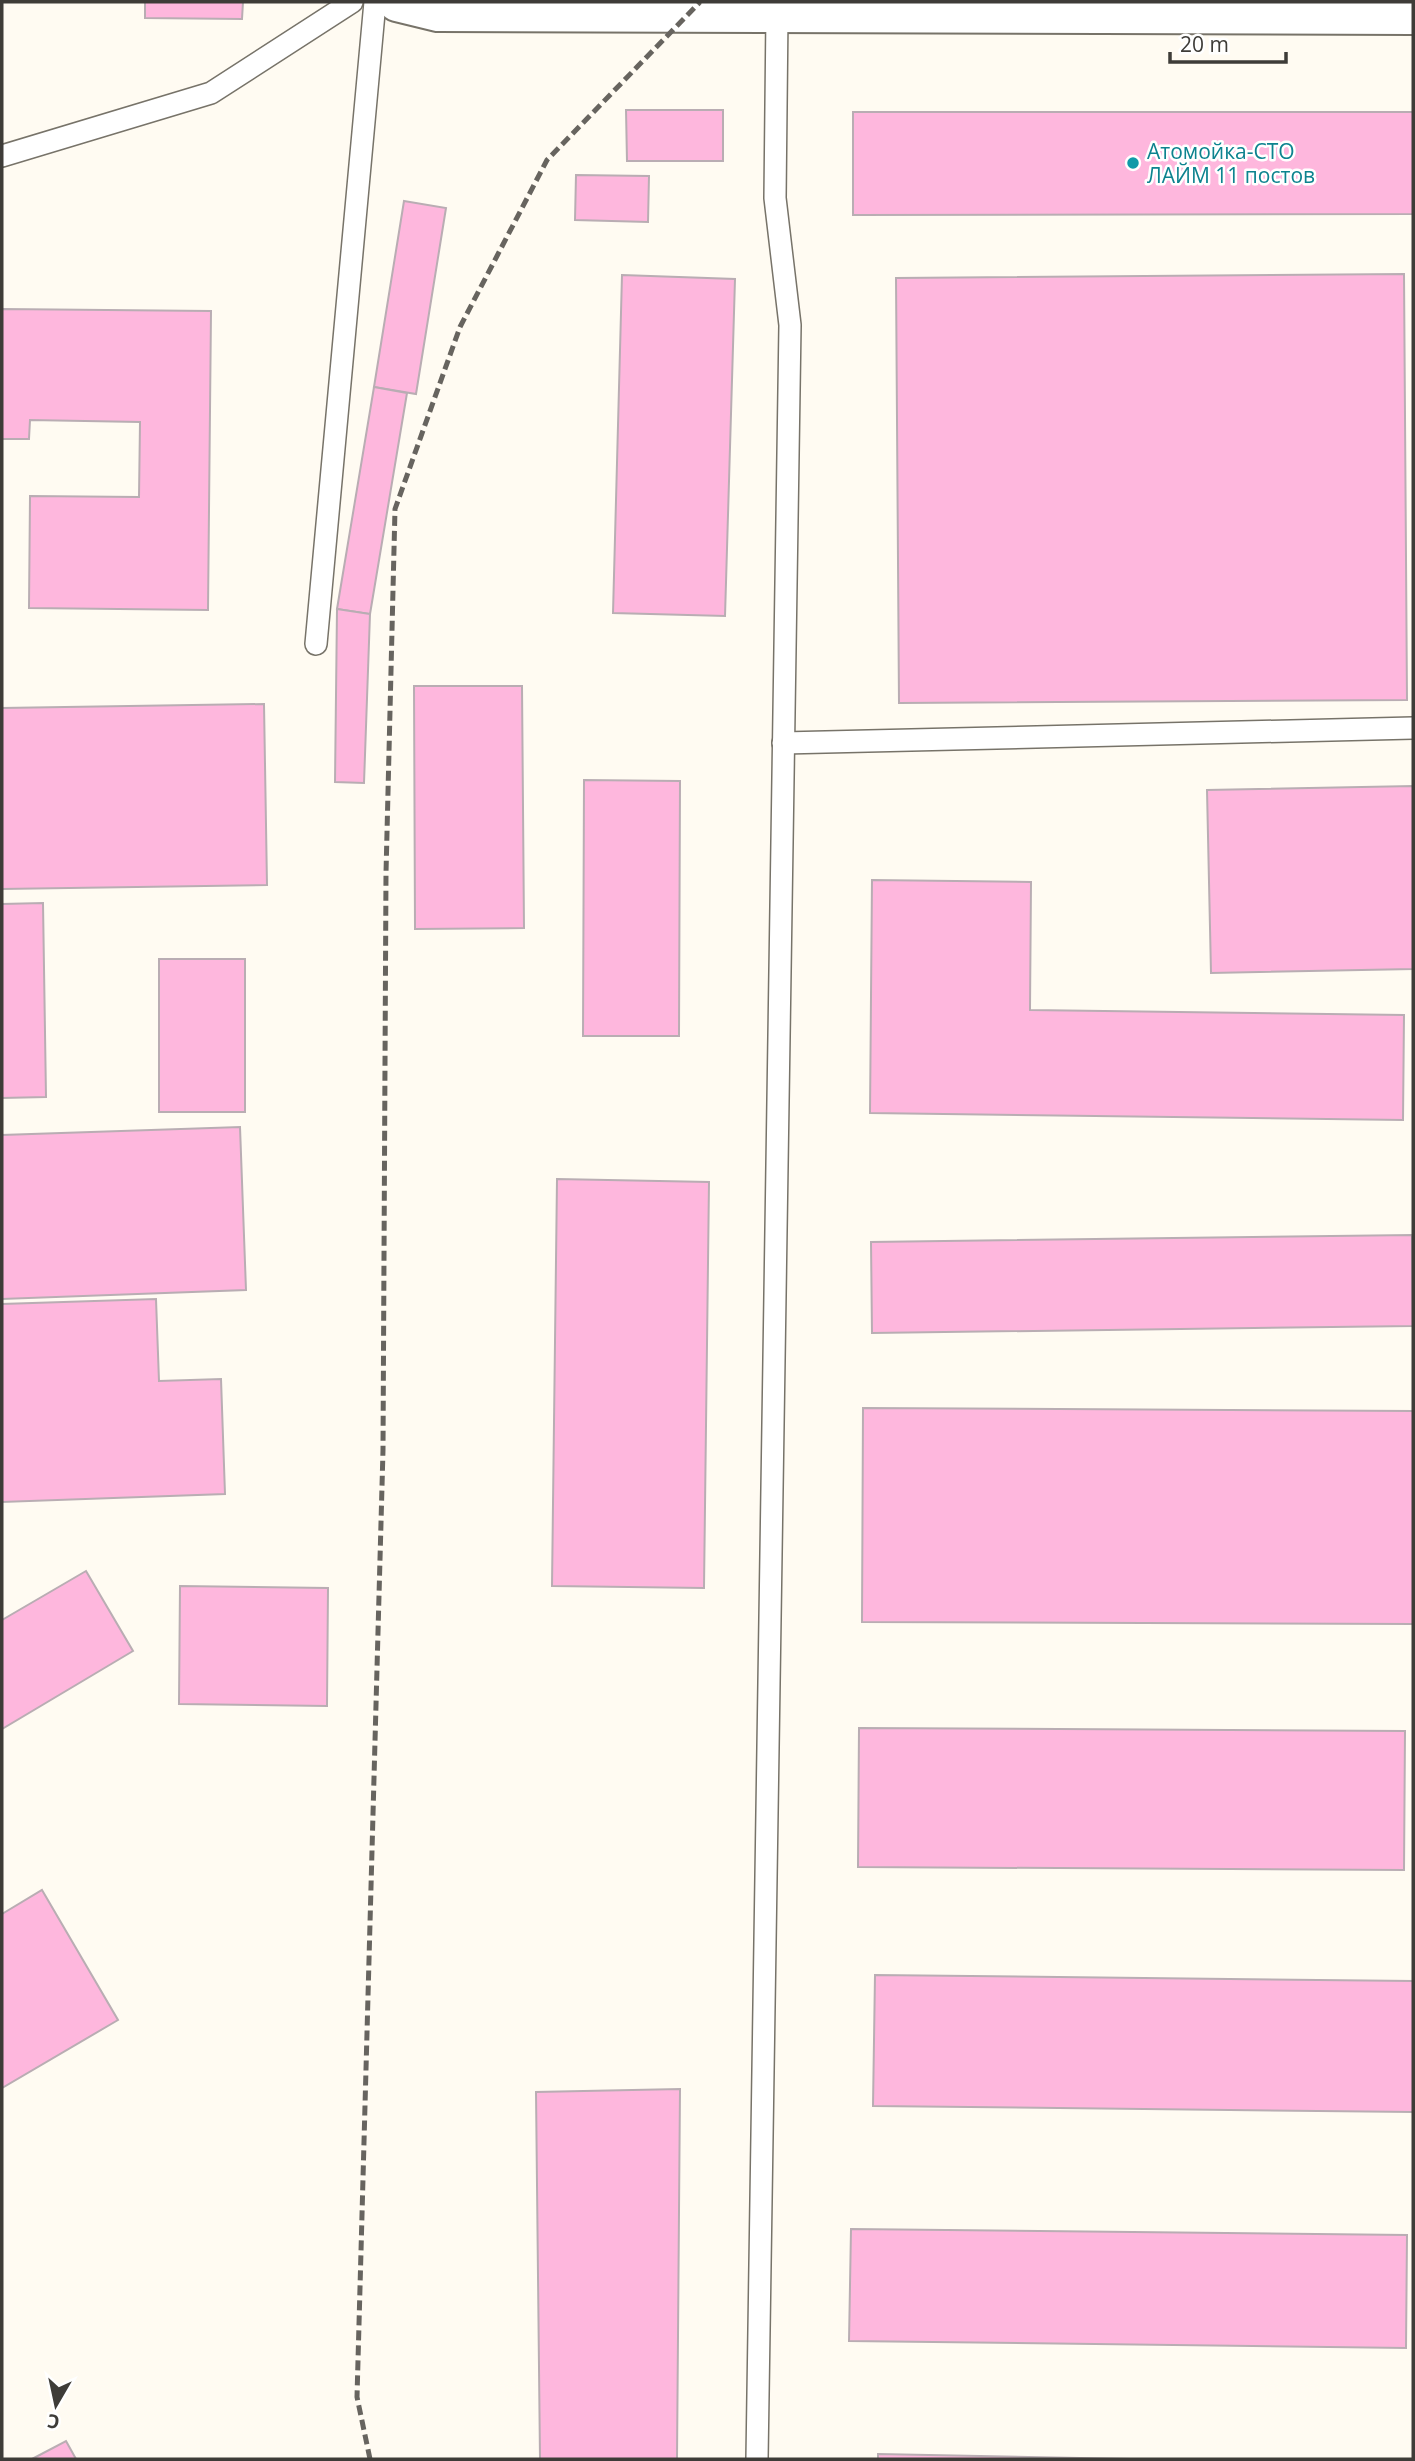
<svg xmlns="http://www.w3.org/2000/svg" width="1415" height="2461" font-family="'Open Sans',sans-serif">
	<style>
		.building { fill: #feb7dd; stroke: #b9adb3; stroke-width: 2 }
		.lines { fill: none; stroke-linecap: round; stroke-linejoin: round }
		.lane-casing { stroke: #777369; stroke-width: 24 }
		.secondary-casing { stroke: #777369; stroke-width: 42 }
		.lane { stroke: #fff; stroke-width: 21 }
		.secondary { stroke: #fff; stroke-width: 38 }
		.rail { stroke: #67645f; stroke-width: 5; stroke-dasharray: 10 5; stroke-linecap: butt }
		.culture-dot { fill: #0f9aa8; stroke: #fff; stroke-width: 2.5 }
		.labels { text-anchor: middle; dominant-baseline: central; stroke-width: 5; stroke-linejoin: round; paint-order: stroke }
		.culture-label { font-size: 21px; fill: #0d838f; stroke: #fff; text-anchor: start }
	</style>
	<rect width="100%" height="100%" fill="#fffbf2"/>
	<g class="building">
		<path d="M 145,2 L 243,2 L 242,19 L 145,18 Z"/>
		<path d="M 626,110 L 723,110 L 723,161 L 627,161 Z"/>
		<path d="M 853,112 L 1413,112 L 1413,214 L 853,215 Z"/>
		<path d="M 576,175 L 649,176 L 648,222 L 575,220 Z"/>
		<path d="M 404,201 L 446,208 L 416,394 L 374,387 Z"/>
		<path d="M 1404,274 L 1407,700 L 899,703 L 896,278 Z"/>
		<path d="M 622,275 L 735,279 L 725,616 L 613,613 Z"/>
		<path d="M 2,309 L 211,311 L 208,610 L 29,608 L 30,496 L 139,497 L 140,422 L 30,420 L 29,439 L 2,439 Z"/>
		<path d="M 374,387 L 407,393 L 370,614 L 337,609 Z"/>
		<path d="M 337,609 L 370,614 L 364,783 L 335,782 Z"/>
		<path d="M 414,686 L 522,686 L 524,928 L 415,929 Z"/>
		<path d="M 264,704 L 267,885 L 2,889 L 2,708 Z"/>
		<path d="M 584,780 L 680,781 L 679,1036 L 583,1036 Z"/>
		<path d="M 1413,786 L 1413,969 L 1211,973 L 1207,790 Z"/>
		<path d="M 872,880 L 1031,882 L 1030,1010 L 1404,1015 L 1403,1120 L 870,1113 Z"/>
		<path d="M 43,903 L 46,1097 L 2,1098 L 2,904 Z"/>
		<rect x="159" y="959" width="86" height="153"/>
		<path d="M 240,1127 L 246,1290 L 2,1299 L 2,1135 Z"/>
		<path d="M 557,1179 L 709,1182 L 704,1588 L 552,1586 Z"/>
		<path d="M 1412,1235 L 1413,1326 L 872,1333 L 871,1242 Z"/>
		<path d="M 156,1299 L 159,1381 L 221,1379 L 225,1494 L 2,1502 L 2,1304 Z"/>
		<path d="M 863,1408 L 1413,1411 L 1413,1624 L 862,1622 Z"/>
		<path d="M 86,1571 L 133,1651 L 2,1729 L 2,1620 Z"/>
		<path d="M 180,1586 L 328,1588 L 327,1706 L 179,1704 Z"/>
		<path d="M 859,1728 L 1405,1731 L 1404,1870 L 858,1867 Z"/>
		<path d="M 42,1890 L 118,2020 L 2,2088 L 2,1914 Z"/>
		<path d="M 875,1975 L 1413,1981 L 1413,2112 L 873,2106 Z"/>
		<path d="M 680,2089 L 677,2459 L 540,2459 L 536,2092 Z"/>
		<path d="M 851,2229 L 1407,2235 L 1406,2348 L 849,2341 Z"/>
		<path d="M 66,2441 L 76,2459 L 32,2459 Z"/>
		<path d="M 878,2454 L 1131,2459 L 878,2459 Z"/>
	</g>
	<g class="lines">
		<g class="lane-casing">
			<g id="lane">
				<path d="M 2,156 L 211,93 L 352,2"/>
				<path d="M 316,644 L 375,2"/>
				<path d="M 783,743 L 1413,728"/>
				<path d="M 757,2459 L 790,325 L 775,198 L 777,14"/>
			</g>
		</g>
		<g class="secondary-casing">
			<path id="secondary" d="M 397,2 L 438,12 L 1413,15"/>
		</g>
		<use href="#lane" class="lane"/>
		<use href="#secondary" class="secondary"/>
		<path class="rail" d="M 370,2459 L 357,2397 L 383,1450 L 386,873 L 395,509 L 460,327 L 547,160 L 700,2"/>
	</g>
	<circle class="culture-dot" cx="1133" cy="163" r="7"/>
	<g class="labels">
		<g class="culture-label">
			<text x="1147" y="151">Атомойка-СТО<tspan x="1147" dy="24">ЛАЙМ 11 постов</tspan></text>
		</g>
	</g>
	<rect width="1415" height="2461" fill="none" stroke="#3e3c38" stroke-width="7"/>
	<g transform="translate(56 2405) rotate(189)" stroke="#ffffff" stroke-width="5" paint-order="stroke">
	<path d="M0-5L12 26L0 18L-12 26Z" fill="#3e3c38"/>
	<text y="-10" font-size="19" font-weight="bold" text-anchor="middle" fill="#3e3c38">С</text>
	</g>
	<path d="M1170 52v10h116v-10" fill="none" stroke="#3e3c38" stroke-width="3.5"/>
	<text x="1180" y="52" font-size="21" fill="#3e3c38" stroke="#ffffff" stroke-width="5" paint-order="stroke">20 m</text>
</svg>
